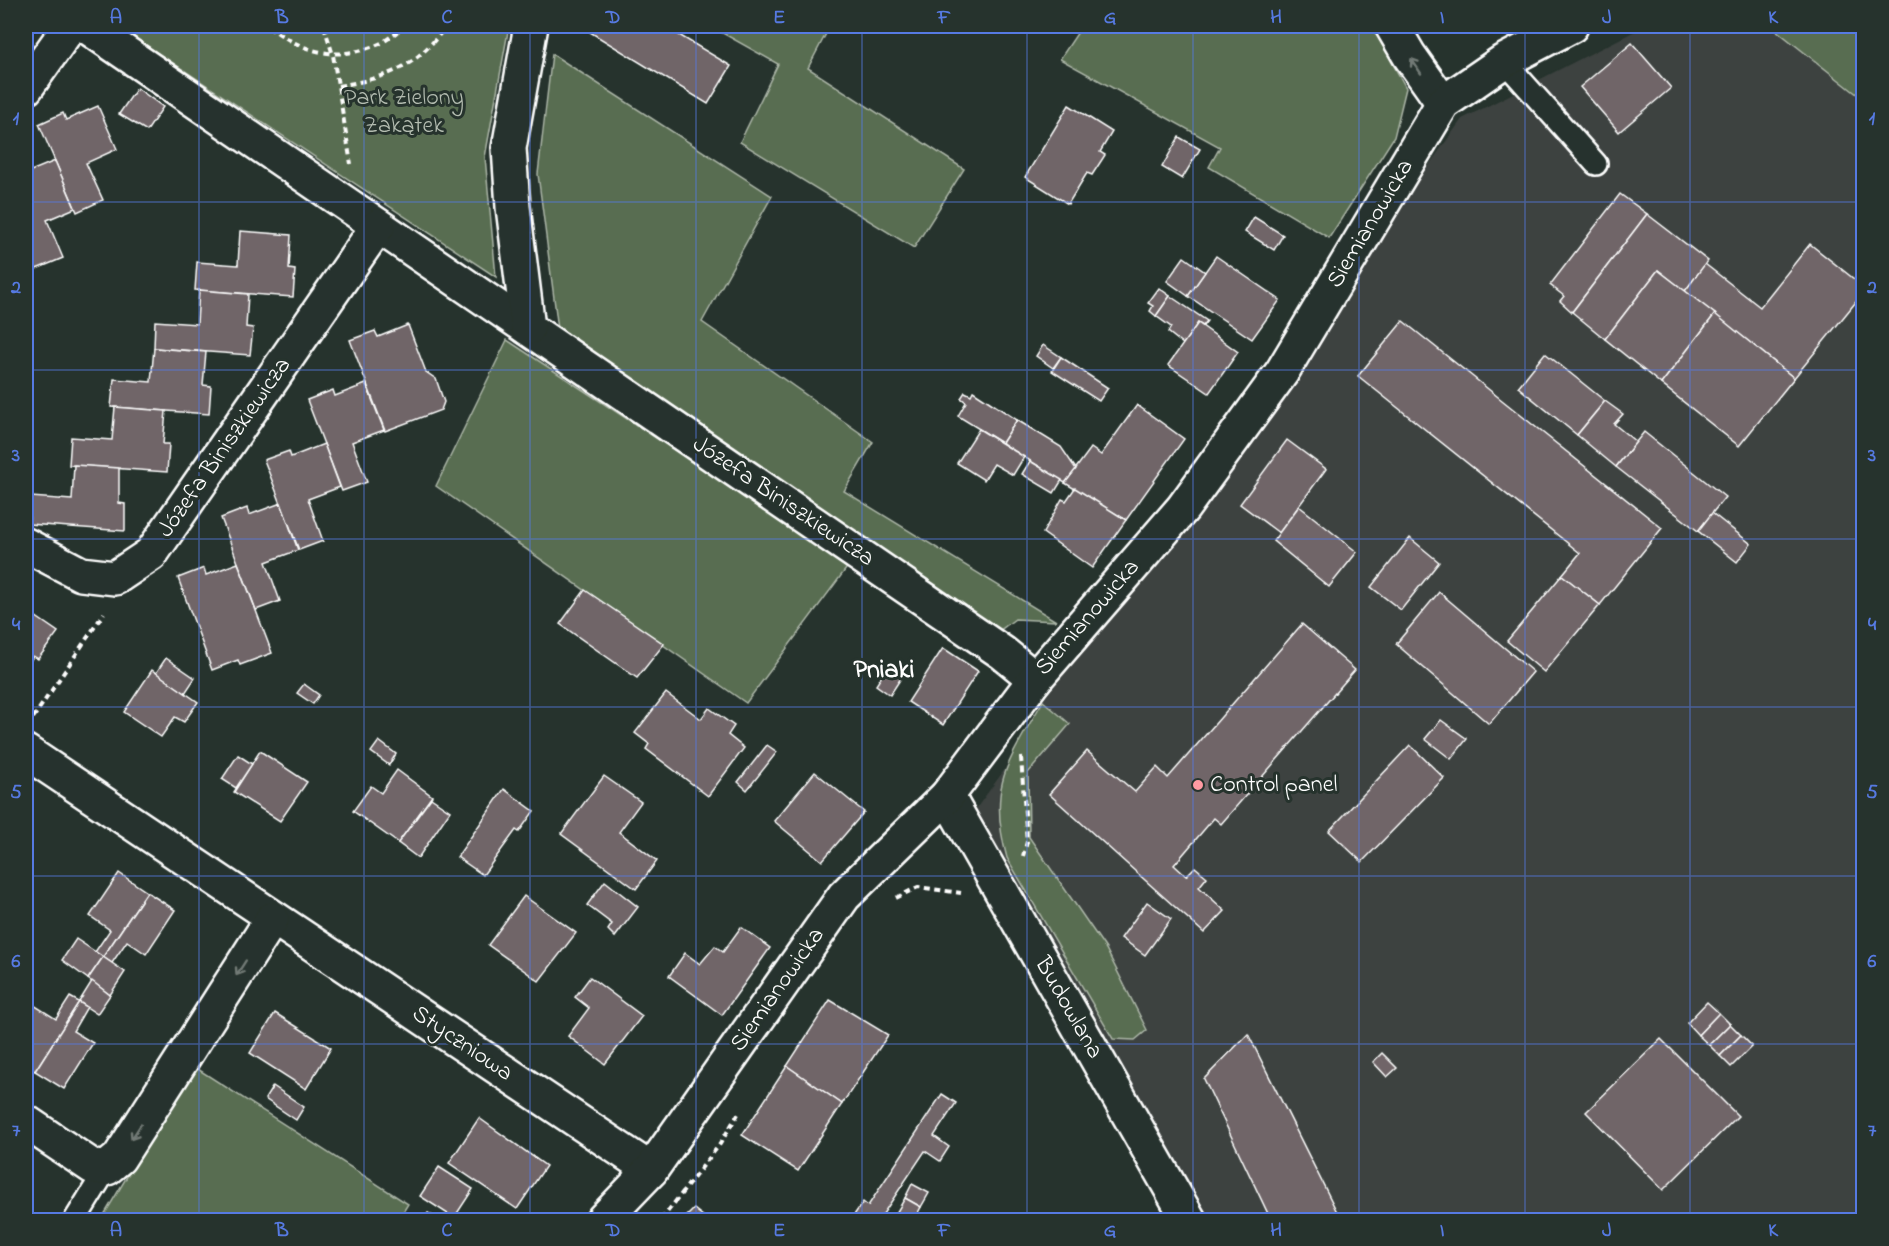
<svg xmlns="http://www.w3.org/2000/svg" width="1889" height="1246" font-family="'Indie Flower',sans-serif">
	<style>
		.built { fill: #3c423f }
		.green { fill: #596d51; stroke: #acb6a8; stroke-width: 1.5 }
		.building { fill: #706568; stroke: #fff; stroke-width: 1.5 }
		.lines { fill: none; stroke-linecap: round; stroke-linejoin: round }
		.lane-casing { stroke: #fff; stroke-width: 26 }
		.street-casing { stroke: #fff; stroke-width: 38 }
		.path { stroke: #fff; stroke-width: 4; stroke-dasharray: 6 4.5; stroke-linecap: butt }
		.lane { stroke: #26332d; stroke-width: 21 }
		.street { stroke: #26332d; stroke-width: 33 }
		.oneway { stroke: #727a76 }
		.grid { fill: none; stroke: #567ae2; stroke-width: 1.5; stroke-opacity: 0.55 }
		.poi-dot { fill: #ff9aa2; stroke: #26332d; stroke-width: 2 }
		.labels { text-anchor: middle; dominant-baseline: central; stroke-width: 6; stroke-linejoin: round; paint-order: stroke }
		.park-label { font-size: 24px; fill: #b4bdb1; stroke: #26332d }
		.street-label { font-size: 24px; fill: #fff; stroke: #26332d }
		.poi-label { font-size: 24px; fill: #fff; stroke: #26332d; text-anchor: start }
		.neighbourhood-label { font-size: 26px; font-weight: bold; fill: #fff; stroke: #26332d }
		.neatline { fill: none; stroke: #567ae2; stroke-width: 2 }
		.grid-label { font-size: 20px; text-anchor: middle; font-weight: bold; fill: #567ae2 }
	</style>
	<rect width="100%" height="100%" fill="#26332d"/>
	<filter id="ink" filterUnits="userSpaceOnUse"><feTurbulence type="fractalNoise" baseFrequency=".0167" numOctaves="2"/><feDisplacementMap in="SourceGraphic" scale="12" xChannelSelector="R" yChannelSelector="G"/><feConvolveMatrix kernelMatrix="1 2 1 2 8 2 1 2 1" color-interpolation-filters="sRGB"/></filter>
	<g filter="url(#ink)">
		<path class="built" d="M 1645,26 L 1771,26 L 1863,99 L 1863,1220 L 1200,1220 L 975,810 L 1005,769 L 1043,701 L 1462,119 Z"/>
		<g class="green">
			<path d="M 117,26 L 509,26 L 485,157 L 496,277 Z"/>
			<path d="M 710,26 L 830,26 L 808,68 L 964,169 L 914,248 L 740,142 L 778,64 Z"/>
			<path d="M 1082,26 L 1372,26 L 1406,88 L 1394,137 L 1329,238 L 1209,167 L 1220,147 L 1060,59 Z"/>
			<path d="M 1771,26 L 1863,26 L 1863,99 Z"/>
			<path d="M 552,54 L 772,196 L 702,322 L 873,442 L 844,491 L 1056,621 L 1015,619 L 999,631 L 558,329 L 538,174 Z"/>
			<path d="M 507,340 L 849,565 L 746,703 L 436,486 Z"/>
			<path d="M 1043,701 L 1070,724 L 1028,773 L 1029,837 L 1106,949 L 1147,1030 L 1135,1040 L 1113,1039 L 1007,858 C 987,785 1008,762 1043,701 Z"/>
			<path d="M 193,1066 L 408,1204 L 398,1220 L 101,1220 Z"/>
		</g>
		<g class="building">
			<path d="M 594,26 L 664,26 L 731,66 L 708,104 L 590,32 Z"/>
			<path d="M 1632,43 L 1671,88 L 1619,132 L 1580,87 Z"/>
			<path d="M 137,88 L 163,107 L 147,131 L 119,114 Z"/>
			<path d="M 1069,105 L 1112,132 L 1100,152 L 1105,155 L 1092,175 L 1087,173 L 1068,204 L 1025,177 Z"/>
			<path d="M 98,106 L 117,149 L 86,163 L 103,200 L 77,212 L 39,124 L 63,113 L 66,120 Z"/>
			<path d="M 1179,137 L 1200,149 L 1182,179 L 1162,167 Z"/>
			<path d="M 55,161 L 75,208 L 47,220 L 63,258 L 34,270 L 26,250 L 26,173 Z"/>
			<path d="M 1620,194 L 1647,214 L 1572,312 L 1560,301 L 1564,296 L 1550,285 Z"/>
			<path d="M 1647,214 L 1708,261 L 1685,291 L 1658,270 L 1605,339 L 1572,312 Z"/>
			<path d="M 1254,217 L 1283,235 L 1274,250 L 1245,232 Z"/>
			<path d="M 240,231 L 291,235 L 289,269 L 295,270 L 293,297 L 195,290 L 197,262 L 238,265 Z"/>
			<path d="M 1810,244 L 1864,287 L 1864,292 L 1794,378 L 1685,291 L 1705,264 L 1760,307 Z"/>
			<path d="M 26,250 L 34,270 L 26,274 Z"/>
			<path d="M 1216,256 L 1280,300 L 1252,339 L 1188,296 Z"/>
			<path d="M 1184,257 L 1205,272 L 1188,296 L 1167,281 Z"/>
			<path d="M 1658,270 L 1715,314 L 1661,384 L 1605,339 Z"/>
			<path d="M 1159,288 L 1170,296 L 1156,316 L 1150,311 L 1153,306 L 1148,303 Z"/>
			<path d="M 199,290 L 248,294 L 246,327 L 253,328 L 250,355 L 154,348 L 155,321 L 197,324 Z"/>
			<path d="M 1170,296 L 1207,321 L 1203,326 L 1198,323 L 1183,344 L 1168,332 L 1171,327 L 1156,316 Z"/>
			<path d="M 1715,314 L 1794,378 L 1739,446 L 1661,384 Z"/>
			<path d="M 1403,321 L 1662,528 L 1600,605 L 1562,575 L 1580,553 L 1358,376 Z"/>
			<path d="M 1198,323 L 1238,352 L 1209,393 L 1168,365 Z"/>
			<path d="M 408,325 L 426,372 L 436,379 L 444,402 L 441,410 L 385,431 L 350,340 L 375,331 L 378,337 Z"/>
			<path d="M 1043,345 L 1061,357 L 1053,368 L 1036,356 Z"/>
			<path d="M 154,348 L 206,352 L 203,385 L 211,386 L 209,414 L 111,407 L 114,379 L 151,382 Z"/>
			<path d="M 1545,353 L 1605,401 L 1577,435 L 1518,387 Z"/>
			<path d="M 1061,357 L 1108,388 L 1099,401 L 1052,371 Z"/>
			<path d="M 366,384 L 384,430 L 352,442 L 367,482 L 342,491 L 307,400 L 333,390 L 335,396 Z"/>
			<path d="M 973,391 L 1017,420 L 1002,443 L 958,416 L 966,402 L 961,398 L 965,392 L 971,395 Z"/>
			<path d="M 1605,401 L 1623,414 L 1614,424 L 1636,442 L 1616,467 L 1577,435 Z"/>
			<path d="M 1137,405 L 1184,439 L 1126,520 L 1065,483 L 1091,448 L 1101,455 Z"/>
			<path d="M 115,407 L 166,411 L 163,444 L 169,444 L 167,472 L 69,465 L 71,437 L 112,440 Z"/>
			<path d="M 1017,420 L 1061,447 L 1076,469 L 1065,483 L 1002,443 Z"/>
			<path d="M 979,429 L 1024,457 L 1013,475 L 994,464 L 984,480 L 957,463 Z"/>
			<path d="M 1644,432 L 1725,497 L 1698,531 L 1616,467 Z"/>
			<path d="M 1287,440 L 1326,469 L 1279,533 L 1240,504 Z"/>
			<path d="M 324,444 L 340,487 L 308,499 L 323,541 L 299,550 L 264,460 L 289,451 L 291,457 Z"/>
			<path d="M 1030,461 L 1062,480 L 1054,493 L 1022,474 Z"/>
			<path d="M 74,465 L 119,468 L 119,503 L 125,504 L 125,531 L 29,524 L 31,497 L 72,500 Z"/>
			<path d="M 1075,488 L 1126,520 L 1092,568 L 1043,533 L 1062,499 L 1066,501 Z"/>
			<path d="M 281,503 L 298,550 L 266,562 L 280,601 L 256,610 L 221,518 L 247,508 L 249,515 Z"/>
			<path d="M 1299,506 L 1357,552 L 1329,587 L 1273,541 Z"/>
			<path d="M 1712,513 L 1751,544 L 1737,562 L 1698,531 Z"/>
			<path d="M 1410,538 L 1439,562 L 1401,610 L 1371,587 Z"/>
			<path d="M 238,563 L 272,653 L 240,665 L 238,660 L 212,670 L 178,578 L 204,568 L 206,575 Z"/>
			<path d="M 1562,575 L 1600,605 L 1544,672 L 1507,641 Z"/>
			<path d="M 585,590 L 664,644 L 637,678 L 560,624 Z"/>
			<path d="M 1439,592 L 1533,672 L 1489,724 L 1396,644 Z"/>
			<path d="M 26,610 L 58,632 L 38,659 L 33,656 L 26,668 Z"/>
			<path d="M 1302,624 L 1355,670 L 1221,824 L 1214,818 L 1174,865 L 1186,876 L 1195,867 L 1207,877 L 1199,887 L 1225,911 L 1204,933 L 1049,794 L 1087,751 L 1135,792 L 1157,767 L 1168,778 Z"/>
			<path d="M 943,648 L 978,671 L 943,725 L 908,702 Z"/>
			<path d="M 166,658 L 195,678 L 185,693 L 156,673 Z"/>
			<path d="M 891,662 L 905,672 L 890,695 L 876,685 Z"/>
			<path d="M 152,670 L 198,702 L 184,722 L 175,717 L 161,737 L 124,712 Z"/>
			<path d="M 304,684 L 319,695 L 313,704 L 297,693 Z"/>
			<path d="M 666,693 L 701,719 L 709,708 L 734,726 L 728,735 L 744,748 L 708,796 L 646,749 L 649,744 L 635,733 Z"/>
			<path d="M 1441,720 L 1467,739 L 1451,759 L 1425,739 Z"/>
			<path d="M 379,741 L 396,754 L 389,765 L 371,752 Z"/>
			<path d="M 767,745 L 777,752 L 747,790 L 738,782 Z"/>
			<path d="M 1410,745 L 1444,778 L 1362,862 L 1329,831 Z"/>
			<path d="M 260,751 L 307,782 L 280,821 L 234,792 Z"/>
			<path d="M 238,755 L 252,764 L 236,788 L 222,779 Z"/>
			<path d="M 397,770 L 432,796 L 398,843 L 353,811 L 371,786 L 381,793 Z"/>
			<path d="M 815,772 L 864,812 L 822,861 L 774,821 Z"/>
			<path d="M 604,776 L 641,802 L 619,832 L 657,861 L 636,889 L 561,834 Z"/>
			<path d="M 504,789 L 534,811 L 519,832 L 516,830 L 483,875 L 457,857 Z"/>
			<path d="M 431,798 L 450,811 L 418,858 L 398,843 Z"/>
			<path d="M 119,873 L 147,892 L 103,957 L 95,952 L 110,930 L 90,916 Z"/>
			<path d="M 605,881 L 638,907 L 615,937 L 608,930 L 612,924 L 587,905 Z"/>
			<path d="M 147,892 L 175,910 L 146,954 L 127,941 L 112,963 L 103,957 Z"/>
			<path d="M 524,896 L 576,933 L 539,981 L 488,945 Z"/>
			<path d="M 1147,902 L 1171,919 L 1145,955 L 1121,938 Z"/>
			<path d="M 741,927 L 770,948 L 722,1015 L 669,976 L 685,953 L 700,964 L 715,946 L 723,952 Z"/>
			<path d="M 76,939 L 103,957 L 88,979 L 62,960 Z"/>
			<path d="M 103,957 L 125,972 L 110,995 L 88,979 Z"/>
			<path d="M 590,977 L 642,1016 L 605,1064 L 568,1036 L 589,1008 L 575,997 Z"/>
			<path d="M 92,981 L 110,995 L 97,1014 L 79,1002 Z"/>
			<path d="M 70,997 L 79,1002 L 35,1071 L 26,1065 L 26,1000 L 56,1019 Z"/>
			<path d="M 830,1000 L 888,1035 L 842,1104 L 787,1066 Z"/>
			<path d="M 79,1002 L 87,1007 L 73,1031 L 93,1043 L 64,1089 L 35,1071 Z"/>
			<path d="M 1707,1002 L 1719,1013 L 1698,1035 L 1687,1023 Z"/>
			<path d="M 275,1013 L 331,1048 L 306,1089 L 250,1053 Z"/>
			<path d="M 1719,1013 L 1730,1024 L 1709,1045 L 1698,1035 Z"/>
			<path d="M 1730,1024 L 1741,1035 L 1720,1056 L 1709,1045 Z"/>
			<path d="M 1248,1034 L 1341,1220 L 1271,1220 L 1204,1079 Z"/>
			<path d="M 1741,1035 L 1752,1046 L 1731,1067 L 1720,1056 Z"/>
			<path d="M 1661,1039 L 1738,1116 L 1663,1190 L 1586,1112 Z"/>
			<path d="M 1382,1053 L 1397,1068 L 1387,1077 L 1373,1062 Z"/>
			<path d="M 787,1066 L 842,1104 L 798,1171 L 742,1135 Z"/>
			<path d="M 273,1086 L 304,1107 L 296,1120 L 265,1099 Z"/>
			<path d="M 942,1094 L 956,1103 L 934,1136 L 949,1147 L 940,1161 L 925,1151 L 879,1220 L 857,1220 L 852,1218 L 863,1202 L 868,1206 Z"/>
			<path d="M 479,1118 L 546,1166 L 517,1209 L 449,1163 Z"/>
			<path d="M 439,1167 L 473,1189 L 454,1218 L 420,1196 Z"/>
			<path d="M 912,1184 L 929,1193 L 921,1207 L 905,1198 Z"/>
			<path d="M 905,1198 L 921,1207 L 914,1220 L 904,1220 L 895,1215 Z"/>
			<path d="M 694,1209 L 708,1220 L 683,1220 Z"/>
			<path d="M 428,1213 L 439,1220 L 423,1220 Z"/>
		</g>
		<g class="lines">
			<g class="lane-casing">
				<g id="lane">
					<path d="M 1504,61 L 1596,164"/>
					<path d="M 75,1220 L 107,1168"/>
				</g>
			</g>
			<g class="street-casing">
				<g id="street">
					<path d="M 86,26 L 1003,653 L 1035,679"/>
					<path d="M 1392,26 L 1409,55 L 1443,103"/>
					<path d="M 26,88 L 70,26"/>
					<path d="M 528,328 L 513,207 L 509,148 L 531,26"/>
					<path d="M 26,545 L 81,574 L 115,578 L 151,554 L 378,226"/>
					<path d="M 26,752 L 651,1170"/>
					<path d="M 947,796 L 1189,1220"/>
					<path d="M 26,1122 L 93,1167 L 107,1168 L 119,1158 L 272,919"/>
					<path d="M 603,1220 L 651,1170 L 844,896 L 947,796 L 1035,679 L 1183,508 L 1282,372 L 1443,103 L 1504,61 L 1571,26"/>
				</g>
			</g>
			<g class="path">
				<path d="M 268,26 C 302,51 332,62 374,46 C 385,43 396,32 405,26"/>
				<path d="M 324,26 L 333,55 L 351,164"/>
				<path d="M 338,86 C 389,77 414,69 446,26"/>
				<path d="M 33,718 L 104,613"/>
				<path d="M 1021,757 L 1027,842 L 1023,856"/>
				<path d="M 896,898 L 918,887 L 961,893"/>
				<path d="M 661,1220 L 720,1144 L 738,1114"/>
			</g>
			<use href="#lane" class="lane"/>
			<use href="#street" class="street"/>
		</g>
		<defs><path id="oneway-shaft" d="M-6 0H5M1.5-3L5.5 0L1.5 3" fill="none" stroke-width="1.6" stroke-linecap="round" stroke-linejoin="round" transform="scale(1.5)"/></defs>
		<g class="oneway">
			<use href="#oneway-shaft" transform="translate(1416 66) rotate(-124)"/>
			<use href="#oneway-shaft" transform="translate(241 968) rotate(123)"/>
			<use href="#oneway-shaft" transform="translate(136 1132) rotate(123)"/>
		</g>
	</g>
	<path class="grid" d="M 199,26 L 199,1220M 364,26 L 364,1220M 530,26 L 530,1220M 696,26 L 696,1220M 862,26 L 862,1220M 1027,26 L 1027,1220M 1193,26 L 1193,1220M 1359,26 L 1359,1220M 1525,26 L 1525,1220M 1690,26 L 1690,1220M 26,202 L 1864,202M 26,370 L 1864,370M 26,539 L 1864,539M 26,707 L 1864,707M 26,876 L 1864,876M 26,1044 L 1864,1044"/>
	<circle class="poi-dot" cx="1198" cy="785" r="6"/>
	<g class="labels">
		<g class="park-label">
			<text x="404" y="98">Park Zielony<tspan x="404" dy="28">Zakątek</tspan></text>
		</g>
		<g class="street-label">
			<text transform="translate(1371 224) rotate(-59)">Siemianowicka</text>
			<text transform="translate(225 448) rotate(-55)">Józefa Biniszkiewicza</text>
			<text transform="translate(783 502) rotate(34)">Józefa Biniszkiewicza</text>
			<text transform="translate(1088 618) rotate(-49)">Siemianowicka</text>
			<text transform="translate(778 990) rotate(-55)">Siemianowicka</text>
			<text transform="translate(1068 1008) rotate(60)">Budowlana</text>
			<text transform="translate(462 1044) rotate(34)">Styczniowa</text>
		</g>
		<g class="poi-label">
			<text x="1210" y="785">Control panel</text>
		</g>
		<g class="neighbourhood-label">
			<text x="884" y="671">Pniaki</text>
		</g>
	</g>
	<rect width="1889" height="1246" fill="none" stroke="#26332d" stroke-width="66"/>
	<rect x="33" y="33" width="1823" height="1180" class="neatline"/>
	<g class="grid-label">
		<text x="116" y="23">A</text>
		<text x="282" y="23">B</text>
		<text x="447" y="23">C</text>
		<text x="613" y="23">D</text>
		<text x="779" y="23">E</text>
		<text x="944" y="23">F</text>
		<text x="1110" y="23">G</text>
		<text x="1276" y="23">H</text>
		<text x="1442" y="23">I</text>
		<text x="1607" y="23">J</text>
		<text x="1773" y="23">K</text>
		<text x="16" y="124">1</text>
		<text x="1872" y="124">1</text>
		<text x="16" y="293">2</text>
		<text x="1872" y="293">2</text>
		<text x="16" y="461">3</text>
		<text x="1872" y="461">3</text>
		<text x="16" y="630">4</text>
		<text x="1872" y="630">4</text>
		<text x="16" y="798">5</text>
		<text x="1872" y="798">5</text>
		<text x="16" y="967">6</text>
		<text x="1872" y="967">6</text>
		<text x="16" y="1136">7</text>
		<text x="1872" y="1136">7</text>
		<text x="116" y="1236">A</text>
		<text x="282" y="1236">B</text>
		<text x="447" y="1236">C</text>
		<text x="613" y="1236">D</text>
		<text x="779" y="1236">E</text>
		<text x="944" y="1236">F</text>
		<text x="1110" y="1236">G</text>
		<text x="1276" y="1236">H</text>
		<text x="1442" y="1236">I</text>
		<text x="1607" y="1236">J</text>
		<text x="1773" y="1236">K</text>
	</g>
</svg>
